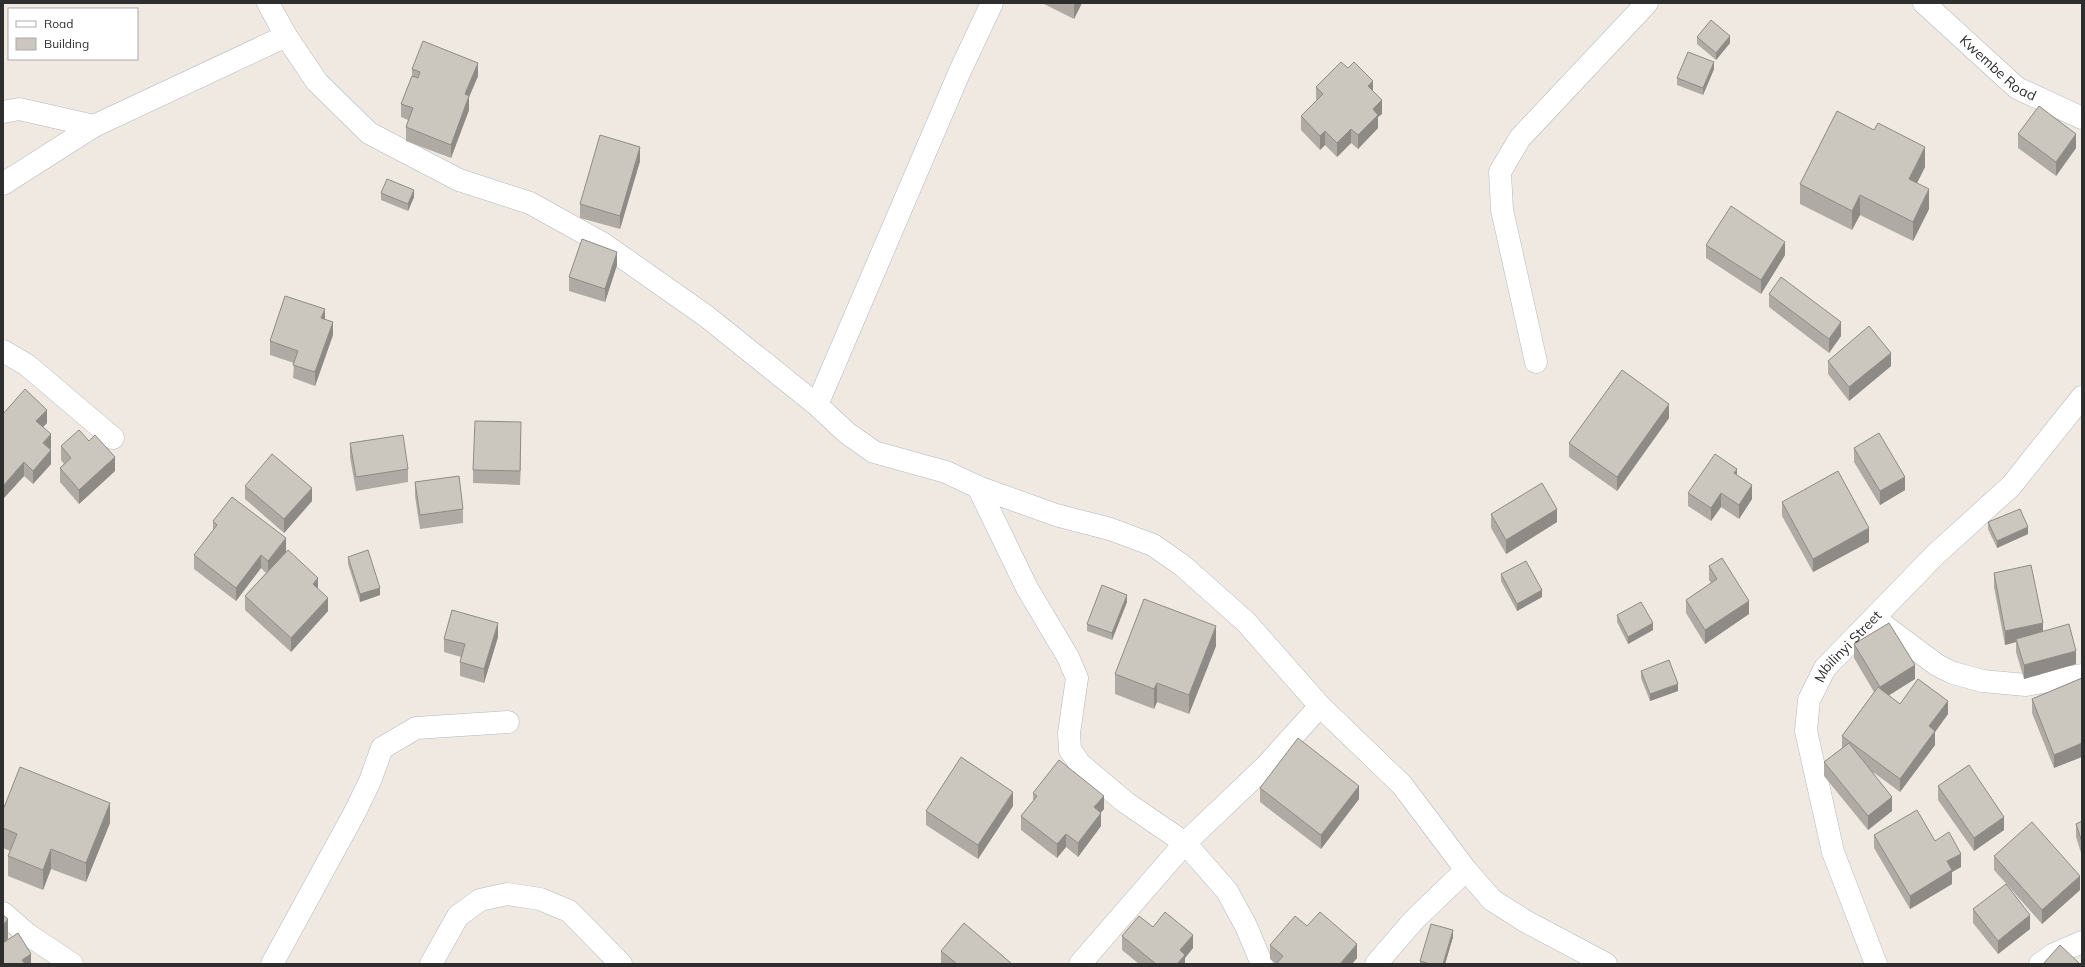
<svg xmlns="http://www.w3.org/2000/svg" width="2085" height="967" font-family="Mulish,sans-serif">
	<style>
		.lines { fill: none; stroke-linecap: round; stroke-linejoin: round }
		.street-casing { stroke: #b4b7c1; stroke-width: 23 }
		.street { stroke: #fff; stroke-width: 22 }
		.wall { fill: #afaba4 }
		.shaded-wall { fill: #8e8b86 }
		.building { fill: #cbc7bf; stroke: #8e8b86 }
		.labels { text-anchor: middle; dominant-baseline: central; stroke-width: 3; stroke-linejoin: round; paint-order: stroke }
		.street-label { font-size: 14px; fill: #2e2e2e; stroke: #fff }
	</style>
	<rect width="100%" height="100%" fill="#efe9e1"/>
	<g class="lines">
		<g class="street-casing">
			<g id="street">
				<path d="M 268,3 L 286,36 L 317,82 L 369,133 L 459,180 L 530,203 L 602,243 L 706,316 L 817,405 L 847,433 L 874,452 L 946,472 L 978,487 L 1056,515 L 1110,529 L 1153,545 L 1183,566 L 1246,622 L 1320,706 L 1402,785 L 1466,870 L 1492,900 L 1525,921 L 1606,964"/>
				<path id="s1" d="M 1924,3 L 2017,88 L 2082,118"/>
				<path d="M 3,112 L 19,109 L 94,126"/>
				<path d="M 3,184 L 94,126 L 286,36"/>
				<path d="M 3,351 L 27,365 L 113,438"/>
				<path d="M 1536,362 L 1502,210 L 1500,172 L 1520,138 L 1647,3"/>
				<path d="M 817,405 L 960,71 L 992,3"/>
				<path d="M 978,487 L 1027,588 L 1068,657 L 1077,678 L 1069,733 L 1070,750 L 1080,764 L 1125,802 L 1185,843 L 1227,891 L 1246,926 L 1262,964"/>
				<path d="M 1874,618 L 1937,665 L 1953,673 L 1983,681 L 2026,685 L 2082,675"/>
				<path d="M 3,913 L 27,934 L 72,964"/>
				<path d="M 272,964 L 355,812 L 370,781 L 382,748 L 416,728 L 508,722"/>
				<path d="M 431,964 L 458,916 L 480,900 L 507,894 L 540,899 L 569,911 L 621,964"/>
				<path d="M 1080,964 L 1185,843 L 1266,766 L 1320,706"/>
				<path d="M 1376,964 L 1414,920 L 1466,870"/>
				<path id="s2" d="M 1876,964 L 1833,852 L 1806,731 L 1809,700 L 1825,668 L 1936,554 L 2011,486 L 2082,397"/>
				<path d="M 2040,964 L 2054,954 L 2082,942"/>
			</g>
		</g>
		<use href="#street" class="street"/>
	</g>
	<g class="wall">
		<path d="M 1042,3 L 1082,3 L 1074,19 Z"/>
		<path d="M 1697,37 L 1730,43 L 1716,60 L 1697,44 Z"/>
		<path d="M 412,69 L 478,76 L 469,97 L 469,110 L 451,158 L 406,141 L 406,127 L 408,120 L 401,117 L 401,104 L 412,76 Z"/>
		<path d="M 1714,69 L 1703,95 L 1677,85 L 1677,78 Z"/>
		<path d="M 1316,87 L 1373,91 L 1382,114 L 1378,117 L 1378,128 L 1358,149 L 1351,143 L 1337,157 L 1325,145 L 1320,150 L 1301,130 L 1301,116 L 1316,101 Z"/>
		<path d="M 2018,134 L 2076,148 L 2056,176 L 2018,148 Z"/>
		<path d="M 640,161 L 620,229 L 580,218 L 580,204 Z"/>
		<path d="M 1925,167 L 1917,183 L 1929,209 L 1913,241 L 1860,215 L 1852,230 L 1800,204 L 1800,184 Z"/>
		<path d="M 381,193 L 414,197 L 408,211 L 381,200 Z"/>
		<path d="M 1706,245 L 1785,255 L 1761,294 L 1706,258 Z"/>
		<path d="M 617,265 L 605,302 L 569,291 L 569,277 Z"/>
		<path d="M 1769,294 L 1841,336 L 1829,353 L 1769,307 Z"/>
		<path d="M 325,319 L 333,335 L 315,386 L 293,378 L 294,363 L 270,355 L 270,341 Z"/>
		<path d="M 1828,361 L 1891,366 L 1849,401 L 1828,374 Z"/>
		<path d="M 3,414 L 47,423 L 43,427 L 51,448 L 50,449 L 51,464 L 33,484 L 24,476 L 3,499 Z"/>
		<path d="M 1669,418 L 1617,491 L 1569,457 L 1569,443 Z"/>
		<path d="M 521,436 L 520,485 L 473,483 L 473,470 Z"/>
		<path d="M 89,441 L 115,471 L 79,504 L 60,482 L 60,468 L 64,464 L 61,460 L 61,446 Z"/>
		<path d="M 350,443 L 408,469 L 408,482 L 356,491 L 350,457 Z"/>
		<path d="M 1854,448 L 1905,490 L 1880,505 L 1854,462 Z"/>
		<path d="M 1737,475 L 1752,499 L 1739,519 L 1721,507 L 1711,521 L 1688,506 L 1688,493 Z"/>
		<path d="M 415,482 L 463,509 L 463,523 L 420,529 L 415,496 Z"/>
		<path d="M 245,486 L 312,501 L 284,533 L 245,499 Z"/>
		<path d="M 1782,502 L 1869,542 L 1813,572 L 1782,516 Z"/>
		<path d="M 1491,514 L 1557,522 L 1506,554 L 1491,528 Z"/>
		<path d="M 213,521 L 286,552 L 318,589 L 328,611 L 291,652 L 245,610 L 245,596 L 266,573 L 261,568 L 236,601 L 194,569 L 194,555 L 213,530 Z"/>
		<path d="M 1988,522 L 2028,534 L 1997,548 L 1988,529 Z"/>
		<path d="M 348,557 L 380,595 L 360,602 L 348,564 Z"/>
		<path d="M 1709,566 L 1749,614 L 1705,644 L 1686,613 L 1686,600 L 1711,583 L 1709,580 Z"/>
		<path d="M 1994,573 L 2043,631 L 2076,664 L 2024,679 L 2016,652 L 2016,642 L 2005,645 L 1994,587 Z"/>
		<path d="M 1501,574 L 1542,597 L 1517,611 L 1501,581 Z"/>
		<path d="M 1127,602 L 1112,640 L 1087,631 L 1087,624 Z"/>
		<path d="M 1617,615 L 1653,630 L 1628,644 L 1617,622 Z"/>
		<path d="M 498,637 L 484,683 L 460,676 L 460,662 L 461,657 L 444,652 L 444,639 Z"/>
		<path d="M 1854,644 L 1915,679 L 1888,695 L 1900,704 L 1948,714 L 1935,732 L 1935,745 L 1900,792 L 1873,772 L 1892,811 L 1868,830 L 1824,776 L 1824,762 L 1842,748 L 1842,736 L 1874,692 L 1854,658 Z"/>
		<path d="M 1216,646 L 1189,714 L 1157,702 L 1154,709 L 1115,694 L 1115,674 Z"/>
		<path d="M 1641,671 L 1678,691 L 1650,701 L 1641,678 Z"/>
		<path d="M 2082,678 L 2054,768 L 2032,713 L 2032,699 Z"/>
		<path d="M 1938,786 L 2004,830 L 1974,851 L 1938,800 Z"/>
		<path d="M 1260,788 L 1359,799 L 1321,849 L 1260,802 Z"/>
		<path d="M 1033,793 L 1104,809 L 1101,812 L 1101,826 L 1078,857 L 1066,847 L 1057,858 L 1021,830 L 1021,816 L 1033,801 Z"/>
		<path d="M 1013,806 L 978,859 L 926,825 L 926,811 Z"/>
		<path d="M 3,810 L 110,823 L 86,882 L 51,869 L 43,890 L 8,876 L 8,856 L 10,851 L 3,848 Z"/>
		<path d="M 2082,821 L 2082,856 L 2076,837 L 2076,824 Z"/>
		<path d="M 1874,835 L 1935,841 L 1961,867 L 1952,872 L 1952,884 L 1910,909 L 1874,848 Z"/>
		<path d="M 1994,856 L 2080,890 L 2042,924 L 1994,870 Z"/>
		<path d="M 1973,909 L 2030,929 L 1998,954 L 1973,923 Z"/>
		<path d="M 1307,926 L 1357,958 L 1352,964 L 1276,964 L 1270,959 L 1270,945 Z"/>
		<path d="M 1153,927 L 1193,948 L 1185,958 L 1185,964 L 1139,964 L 1122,950 L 1122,936 Z"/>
		<path d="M 1453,937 L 1445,964 L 1420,964 L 1420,961 Z"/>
		<path d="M 941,951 L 1012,964 L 941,964 Z"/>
	</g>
	<g class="shaded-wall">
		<path d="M 1075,3 L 1082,3 L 1074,19 L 1074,5 Z"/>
		<path d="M 1730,36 L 1730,43 L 1716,60 L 1716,53 Z"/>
		<path d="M 1714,62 L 1714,69 L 1703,95 L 1703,88 Z"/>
		<path d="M 478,63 L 478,76 L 469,97 L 469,110 L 451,158 L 451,145 L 465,94 Z"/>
		<path d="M 1373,81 L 1373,95 L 1368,86 Z"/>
		<path d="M 1382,100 L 1382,114 L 1378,117 L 1378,128 L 1358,149 L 1358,135 L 1373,109 Z"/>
		<path d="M 1351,129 L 1351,143 L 1337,157 L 1337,143 Z"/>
		<path d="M 1325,131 L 1325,145 L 1320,150 L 1320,136 Z"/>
		<path d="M 2076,134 L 2076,148 L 2056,176 L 2056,162 Z"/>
		<path d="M 640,147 L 640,161 L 620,229 L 620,216 Z"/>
		<path d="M 1925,147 L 1925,167 L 1909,199 L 1909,179 Z"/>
		<path d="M 1929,189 L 1929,209 L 1913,241 L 1913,222 Z"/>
		<path d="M 414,190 L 414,197 L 408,211 L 408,204 Z"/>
		<path d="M 1860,195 L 1860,215 L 1852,230 L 1852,211 Z"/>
		<path d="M 1785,242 L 1785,255 L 1761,294 L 1761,280 Z"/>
		<path d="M 617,252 L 617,265 L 605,302 L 605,289 Z"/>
		<path d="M 325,309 L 325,323 L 321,318 Z"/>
		<path d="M 333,322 L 333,335 L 315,386 L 315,372 Z"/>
		<path d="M 1841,322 L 1841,336 L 1829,353 L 1829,339 Z"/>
		<path d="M 1891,353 L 1891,366 L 1849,401 L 1849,387 Z"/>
		<path d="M 1669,404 L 1669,418 L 1617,491 L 1617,477 Z"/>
		<path d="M 47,410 L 47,423 L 36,434 L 36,421 Z"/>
		<path d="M 521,422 L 521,436 L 520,485 L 520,471 Z"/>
		<path d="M 51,434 L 51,448 L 43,457 L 43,443 Z"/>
		<path d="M 51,450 L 51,464 L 33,484 L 33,471 Z"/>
		<path d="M 115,457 L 115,471 L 79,504 L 79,490 Z"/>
		<path d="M 24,462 L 24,476 L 3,499 L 3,486 Z"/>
		<path d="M 1737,469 L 1737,482 L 1734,473 Z"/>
		<path d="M 1905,477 L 1905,490 L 1880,505 L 1880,491 Z"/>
		<path d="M 1752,485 L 1752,499 L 1739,519 L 1739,505 Z"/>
		<path d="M 312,488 L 312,501 L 284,533 L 284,519 Z"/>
		<path d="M 1721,493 L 1721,507 L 1711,521 L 1711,508 Z"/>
		<path d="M 1557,509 L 1557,522 L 1506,554 L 1506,540 Z"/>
		<path d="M 2028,527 L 2028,534 L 1997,548 L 1997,541 Z"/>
		<path d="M 1869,528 L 1869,542 L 1813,572 L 1813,559 Z"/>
		<path d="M 286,538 L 286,552 L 268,574 L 268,561 Z"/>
		<path d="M 261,555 L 261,568 L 236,601 L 236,588 Z"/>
		<path d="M 318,578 L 318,591 L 313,584 Z"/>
		<path d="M 380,588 L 380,595 L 360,602 L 360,594 Z"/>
		<path d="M 1542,590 L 1542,597 L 1517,611 L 1517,604 Z"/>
		<path d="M 1127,595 L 1127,602 L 1112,640 L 1112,633 Z"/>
		<path d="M 328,598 L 328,611 L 291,652 L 291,638 Z"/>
		<path d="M 1749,601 L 1749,614 L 1705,644 L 1705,630 Z"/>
		<path d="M 498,623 L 498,637 L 484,683 L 484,669 Z"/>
		<path d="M 1653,623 L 1653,630 L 1628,644 L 1628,637 Z"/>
		<path d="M 2043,623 L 2043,637 L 2016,639 L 2016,642 L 2005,645 L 2005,631 Z"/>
		<path d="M 1216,626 L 1216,646 L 1189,714 L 1189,695 Z"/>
		<path d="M 2076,651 L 2076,664 L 2024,679 L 2024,665 Z"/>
		<path d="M 1915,665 L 1915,679 L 1880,701 L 1880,687 Z"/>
		<path d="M 1157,683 L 1157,702 L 1154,709 L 1154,689 Z"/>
		<path d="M 1678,684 L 1678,691 L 1650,701 L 1650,694 Z"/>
		<path d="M 1948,701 L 1948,714 L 1935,732 L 1935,745 L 1900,792 L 1900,779 L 1929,726 Z"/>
		<path d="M 2082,743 L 2082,757 L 2054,768 L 2054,755 Z"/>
		<path d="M 1359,786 L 1359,799 L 1321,849 L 1321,835 Z"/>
		<path d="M 1013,792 L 1013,806 L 978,859 L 978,845 Z"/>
		<path d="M 1104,796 L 1104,809 L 1094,821 L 1094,807 Z"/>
		<path d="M 1892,797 L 1892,811 L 1868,830 L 1868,816 Z"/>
		<path d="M 110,803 L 110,823 L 86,882 L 86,863 Z"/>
		<path d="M 1101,813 L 1101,826 L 1078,857 L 1078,843 Z"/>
		<path d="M 2004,817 L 2004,830 L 1974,851 L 1974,838 Z"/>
		<path d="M 1066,834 L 1066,847 L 1057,858 L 1057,844 Z"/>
		<path d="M 51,849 L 51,869 L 43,890 L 43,870 Z"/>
		<path d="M 1961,854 L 1961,867 L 1952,872 L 1952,884 L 1910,909 L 1910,896 L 1947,861 Z"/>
		<path d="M 2080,876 L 2080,890 L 2042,924 L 2042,910 Z"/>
		<path d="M 2030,915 L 2030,929 L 1998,954 L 1998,941 Z"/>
		<path d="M 8,919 L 8,939 L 3,944 L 3,925 Z"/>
		<path d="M 1453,930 L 1453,937 L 1445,964 L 1443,964 Z"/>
		<path d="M 1193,935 L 1193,948 L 1185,958 L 1185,964 L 1177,964 L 1180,950 Z"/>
		<path d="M 1357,944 L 1357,958 L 1352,964 L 1340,964 Z"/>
		<path d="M 31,954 L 31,964 L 22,964 L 22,960 Z"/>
	</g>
	<g class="building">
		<path d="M 1711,20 L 1730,36 L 1716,53 L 1697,37 Z"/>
		<path d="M 423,41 L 478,63 L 465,94 L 469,96 L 451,145 L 406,127 L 413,108 L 401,104 L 412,76 L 418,78 L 420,72 L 412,69 Z"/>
		<path d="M 1688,52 L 1714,62 L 1703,88 L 1677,78 Z"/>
		<path d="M 1341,62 L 1348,68 L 1354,62 L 1373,81 L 1368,86 L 1382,100 L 1373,109 L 1378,115 L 1358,135 L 1351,129 L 1337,143 L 1325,131 L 1320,136 L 1301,116 L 1323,94 L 1316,87 Z"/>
		<path d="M 2039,106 L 2076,134 L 2056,162 L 2018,134 Z"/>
		<path d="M 1837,111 L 1874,130 L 1878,123 L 1925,147 L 1909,179 L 1929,189 L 1913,222 L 1860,195 L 1852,211 L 1800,184 Z"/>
		<path d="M 600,135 L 640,147 L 620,216 L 580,204 Z"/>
		<path d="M 387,179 L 414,190 L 408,204 L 381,193 Z"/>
		<path d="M 1731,206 L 1785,242 L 1761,280 L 1706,245 Z"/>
		<path d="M 582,239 L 617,252 L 605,289 L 569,277 Z"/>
		<path d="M 1781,277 L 1841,322 L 1829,339 L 1769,294 Z"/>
		<path d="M 285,296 L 325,309 L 321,318 L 333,322 L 315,372 L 293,365 L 298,351 L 270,341 Z"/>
		<path d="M 1869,326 L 1891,353 L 1849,387 L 1828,361 Z"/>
		<path d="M 1622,370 L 1669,404 L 1617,477 L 1569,443 Z"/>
		<path d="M 25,389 L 47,410 L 36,421 L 51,434 L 43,443 L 51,450 L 33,471 L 24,462 L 3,486 L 3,414 Z"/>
		<path d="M 475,421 L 521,422 L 520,471 L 473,470 Z"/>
		<path d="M 79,430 L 89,441 L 95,435 L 115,457 L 79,490 L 60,468 L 71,458 L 61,446 Z"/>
		<path d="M 1879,433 L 1905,477 L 1880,491 L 1854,448 Z"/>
		<path d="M 403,435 L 408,469 L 356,477 L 350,443 Z"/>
		<path d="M 272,454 L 312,488 L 284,519 L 245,486 Z"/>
		<path d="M 1715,454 L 1737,469 L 1734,473 L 1752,485 L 1739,505 L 1721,493 L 1711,508 L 1688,493 Z"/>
		<path d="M 1838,471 L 1869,528 L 1813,559 L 1782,502 Z"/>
		<path d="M 459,476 L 463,509 L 420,515 L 415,482 Z"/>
		<path d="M 1542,483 L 1557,509 L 1506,540 L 1491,514 Z"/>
		<path d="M 232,497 L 286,538 L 268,561 L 261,555 L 236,588 L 194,555 L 217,525 L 213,521 Z"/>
		<path d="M 2020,509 L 2028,527 L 1997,541 L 1988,522 Z"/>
		<path d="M 288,550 L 318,578 L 313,584 L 328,598 L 291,638 L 245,596 Z"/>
		<path d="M 368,550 L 380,588 L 360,594 L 348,557 Z"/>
		<path d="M 1722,558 L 1749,601 L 1705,630 L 1686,600 L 1717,579 L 1709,566 Z"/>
		<path d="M 1526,561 L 1542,590 L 1517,604 L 1501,574 Z"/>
		<path d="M 2031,565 L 2043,623 L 2005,631 L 1994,573 Z"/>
		<path d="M 1102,585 L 1127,595 L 1112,633 L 1087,624 Z"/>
		<path d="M 1144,599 L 1216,626 L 1189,695 L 1157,683 L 1154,689 L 1115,674 Z"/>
		<path d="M 1641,602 L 1653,623 L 1628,637 L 1617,615 Z"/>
		<path d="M 452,610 L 498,623 L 484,669 L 460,662 L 465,644 L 444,639 Z"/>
		<path d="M 1889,623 L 1915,665 L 1880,687 L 1854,644 Z"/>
		<path d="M 2069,624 L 2076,651 L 2024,665 L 2016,639 Z"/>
		<path d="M 1669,660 L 1678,684 L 1650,694 L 1641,671 Z"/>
		<path d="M 2082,678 L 2082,743 L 2054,755 L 2032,699 Z"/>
		<path d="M 1918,679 L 1948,701 L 1929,726 L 1935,731 L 1900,779 L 1842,736 L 1878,687 L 1900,704 Z"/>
		<path d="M 1298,738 L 1359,786 L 1321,835 L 1260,788 Z"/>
		<path d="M 1849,743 L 1892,797 L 1868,816 L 1824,762 Z"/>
		<path d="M 961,757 L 1013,792 L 978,845 L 926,811 Z"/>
		<path d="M 1059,760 L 1104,796 L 1094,807 L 1101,813 L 1078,843 L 1066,834 L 1057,844 L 1021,816 L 1037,796 L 1033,793 Z"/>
		<path d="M 1969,765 L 2004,817 L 1974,838 L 1938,786 Z"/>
		<path d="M 20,767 L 110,803 L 86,863 L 51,849 L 43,870 L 8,856 L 17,834 L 3,828 L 3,810 Z"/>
		<path d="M 1917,810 L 1935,841 L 1949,832 L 1961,854 L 1947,861 L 1952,870 L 1910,896 L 1874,835 Z"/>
		<path d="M 2082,821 L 2082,842 L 2076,824 Z"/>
		<path d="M 2032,822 L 2080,876 L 2042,910 L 1994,856 Z"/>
		<path d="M 2006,884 L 2030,915 L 1998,941 L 1973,909 Z"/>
		<path d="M 1165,912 L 1193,935 L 1180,950 L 1185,955 L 1177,964 L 1156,964 L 1122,936 L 1139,916 L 1153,927 Z"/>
		<path d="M 1320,912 L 1357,944 L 1340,964 L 1276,964 L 1283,956 L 1270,945 L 1295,916 L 1307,926 Z"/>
		<path d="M 3,915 L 8,919 L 3,925 Z"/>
		<path d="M 964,923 L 1012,964 L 957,964 L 941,951 Z"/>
		<path d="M 1431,924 L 1453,930 L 1443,964 L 1430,964 L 1420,961 Z"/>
		<path d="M 18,933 L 31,954 L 22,960 L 25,964 L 3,964 L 3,943 Z"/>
		<path d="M 2060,945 L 2080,964 L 2043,964 Z"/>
	</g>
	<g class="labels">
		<g class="street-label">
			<text stroke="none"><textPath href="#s1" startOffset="99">Kwembe Road</textPath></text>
			<text stroke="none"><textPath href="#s2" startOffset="342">Mbilinyi Street</textPath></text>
		</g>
	</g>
	<rect width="2085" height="967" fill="none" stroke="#2e2e2e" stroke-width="8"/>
	<rect x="8" y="8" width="130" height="52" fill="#ffffff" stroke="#ababab"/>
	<rect x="16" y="21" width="20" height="6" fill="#ffffff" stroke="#ababab"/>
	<text x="44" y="28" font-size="12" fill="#2e2e2e">Road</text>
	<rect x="16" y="38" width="20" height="12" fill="#cbc7bf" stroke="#ababab"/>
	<text x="44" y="48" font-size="12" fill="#2e2e2e">Building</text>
</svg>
